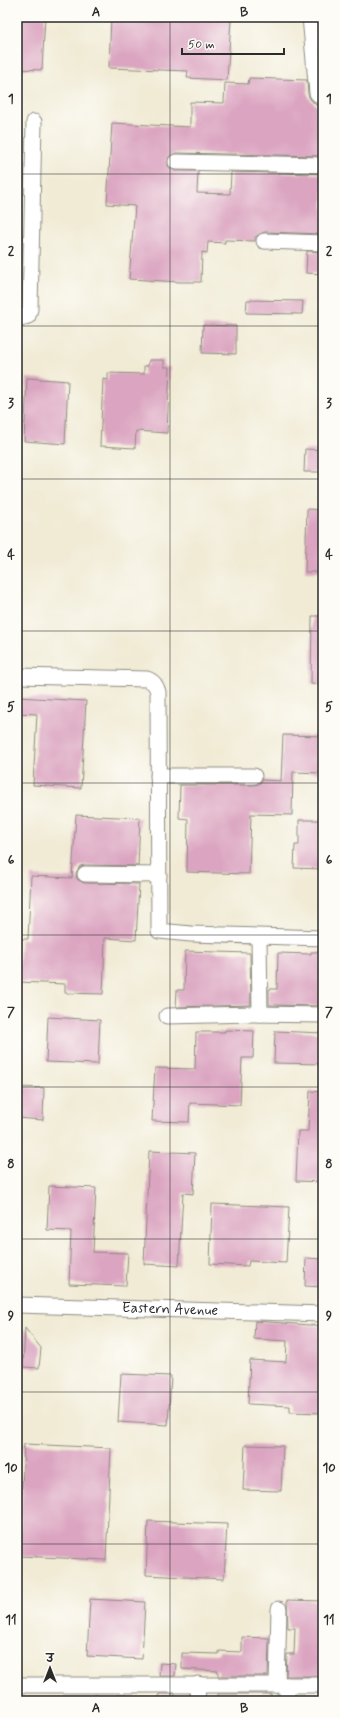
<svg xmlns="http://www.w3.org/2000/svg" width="340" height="1718" font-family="Mynerve,'Playpen Sans Deva',sans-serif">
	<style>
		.building { fill: #dba5c1 }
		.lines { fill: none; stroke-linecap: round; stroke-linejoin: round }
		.minor-casing { stroke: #8e8b80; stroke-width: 17 }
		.minor { stroke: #fff; stroke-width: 15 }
		.grid { fill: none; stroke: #2b2b2b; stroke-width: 1; stroke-opacity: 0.55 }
		.labels { text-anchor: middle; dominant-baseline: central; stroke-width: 4; stroke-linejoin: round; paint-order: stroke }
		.street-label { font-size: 15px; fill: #2b2b2b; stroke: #fdfcf7 }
		.neatline { fill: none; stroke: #2b2b2b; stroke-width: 1.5 }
		.grid-label { font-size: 13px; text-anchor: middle; font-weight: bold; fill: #2b2b2b }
	</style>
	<rect width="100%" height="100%" fill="#fdfcf7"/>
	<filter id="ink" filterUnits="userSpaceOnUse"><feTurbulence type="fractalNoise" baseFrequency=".025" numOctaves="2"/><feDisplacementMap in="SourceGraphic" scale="8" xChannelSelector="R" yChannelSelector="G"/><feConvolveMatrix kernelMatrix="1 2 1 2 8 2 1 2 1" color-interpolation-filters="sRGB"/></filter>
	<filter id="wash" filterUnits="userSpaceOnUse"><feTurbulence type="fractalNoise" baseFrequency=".012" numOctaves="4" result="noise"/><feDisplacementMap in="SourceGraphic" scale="16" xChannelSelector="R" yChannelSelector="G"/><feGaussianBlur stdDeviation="0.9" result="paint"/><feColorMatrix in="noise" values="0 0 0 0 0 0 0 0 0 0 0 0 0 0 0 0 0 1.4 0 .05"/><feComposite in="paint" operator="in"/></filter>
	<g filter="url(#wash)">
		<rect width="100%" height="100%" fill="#f1ebd5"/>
		<g id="blocks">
			<g class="building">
				<path d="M 17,17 L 45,17 L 42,70 L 17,69 Z"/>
				<path d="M 111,17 L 185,17 L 231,20 L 227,80 L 187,78 L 188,71 L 109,68 Z"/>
				<path d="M 249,78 L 307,80 L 308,94 L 310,99 L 317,106 L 323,108 L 323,156 L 176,153 L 169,157 L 168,166 L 175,171 L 198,171 L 197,193 L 230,194 L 231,172 L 323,174 L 323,234 L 264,232 L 255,237 L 255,241 L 225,240 L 225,243 L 208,242 L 207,253 L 202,252 L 201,282 L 180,282 L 129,279 L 135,206 L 107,204 L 112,123 L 190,127 L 190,102 L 224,103 L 225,83 L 248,84 Z"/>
				<path d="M 307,251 L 323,252 L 323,274 L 306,273 Z"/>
				<path d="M 247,300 L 303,301 L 302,314 L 246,313 Z"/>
				<path d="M 203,325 L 236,326 L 236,354 L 202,353 Z"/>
				<path d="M 149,360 L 164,360 L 164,367 L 170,367 L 167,433 L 136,431 L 135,448 L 100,446 L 103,379 L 108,380 L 108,373 L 144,374 L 144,366 L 148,366 Z"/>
				<path d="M 27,378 L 68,381 L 65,444 L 24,441 Z"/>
				<path d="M 305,449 L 323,450 L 323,472 L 304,472 Z"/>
				<path d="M 307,509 L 323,510 L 323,572 L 305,572 Z"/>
				<path d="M 312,616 L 323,616 L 323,685 L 311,684 Z"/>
				<path d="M 17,697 L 86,701 L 81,788 L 33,785 L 37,714 L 17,713 Z"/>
				<path d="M 283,735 L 323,736 L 323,773 L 293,772 L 292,815 L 251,814 L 249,874 L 187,872 L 188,819 L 179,818 L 180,785 L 254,785 L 259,784 L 262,780 L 281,781 Z"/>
				<path d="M 76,815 L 140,818 L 138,866 L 85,865 L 80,866 L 76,873 L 77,879 L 84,883 L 139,884 L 136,940 L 105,938 L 103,994 L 65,993 L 65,984 L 18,982 L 21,939 L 28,939 L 31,876 L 72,878 Z"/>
				<path d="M 299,820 L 323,820 L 323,869 L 294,868 L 295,845 L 299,845 Z"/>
				<path d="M 185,951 L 250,953 L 251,1005 L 176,1007 L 177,990 L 184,990 Z"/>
				<path d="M 311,952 L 323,952 L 323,1006 L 269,1005 L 269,989 L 277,989 L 278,953 L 311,954 Z"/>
				<path d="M 48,1017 L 100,1020 L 98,1064 L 46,1062 Z"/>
				<path d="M 225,1030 L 254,1031 L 253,1058 L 242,1058 L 240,1105 L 190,1103 L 189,1122 L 152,1121 L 155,1068 L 195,1069 L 196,1032 L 225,1032 Z"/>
				<path d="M 275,1031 L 323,1033 L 323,1064 L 274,1063 Z"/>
				<path d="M 17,1087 L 44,1088 L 43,1120 L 17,1118 Z"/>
				<path d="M 310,1091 L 323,1092 L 323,1182 L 296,1181 L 298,1131 L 308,1131 Z"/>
				<path d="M 149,1151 L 195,1153 L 193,1194 L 183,1193 L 179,1266 L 144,1264 Z"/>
				<path d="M 49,1186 L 96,1188 L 93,1252 L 128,1253 L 126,1286 L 69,1284 L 71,1231 L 47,1230 Z"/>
				<path d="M 212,1204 L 289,1207 L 286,1263 L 249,1261 L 248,1266 L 210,1264 Z"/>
				<path d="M 306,1258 L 323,1259 L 323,1287 L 305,1286 Z"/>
				<path d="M 255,1321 L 323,1326 L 323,1413 L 290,1412 L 290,1406 L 248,1404 L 250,1360 L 286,1362 L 287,1341 L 254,1339 Z"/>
				<path d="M 25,1328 L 41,1348 L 39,1368 L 23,1367 Z"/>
				<path d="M 121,1374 L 171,1376 L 168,1425 L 118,1422 Z"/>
				<path d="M 24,1444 L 111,1448 L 106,1560 L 19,1556 Z"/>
				<path d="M 245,1445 L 283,1446 L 281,1491 L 243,1490 Z"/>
				<path d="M 148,1521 L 227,1524 L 224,1579 L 146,1575 Z"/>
				<path d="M 90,1599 L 145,1602 L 142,1659 L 87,1656 Z"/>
				<path d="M 287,1600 L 323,1601 L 323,1676 L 286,1676 L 287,1654 L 294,1654 L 295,1628 L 288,1628 Z"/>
				<path d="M 242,1637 L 269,1638 L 268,1676 L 218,1676 L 218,1671 L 182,1669 L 182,1653 L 219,1654 L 219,1651 L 242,1652 Z"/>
				<path d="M 160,1663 L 176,1664 L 175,1676 L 159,1676 Z"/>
				<rect x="159" y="1694" width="16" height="7"/>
				<rect x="218" y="1694" width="53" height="7"/>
			</g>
		</g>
	</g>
	<g filter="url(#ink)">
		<use href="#blocks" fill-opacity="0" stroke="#8e8b80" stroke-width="1"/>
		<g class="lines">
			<g class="minor-casing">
				<g id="minor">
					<path d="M 310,17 L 317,93 L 323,99"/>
					<path d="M 176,162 L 323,165"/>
					<path d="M 264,241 L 323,243"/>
					<path d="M 17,319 L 28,316 L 30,309 L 34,122"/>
					<path d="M 17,676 L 147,679 C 154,682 156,685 158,692 L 159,931 L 191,934 L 323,938"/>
					<path d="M 158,776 L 254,776"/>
					<path d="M 85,874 L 159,875"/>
					<path d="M 259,937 L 260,1014"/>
					<path d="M 167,1016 L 253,1014 L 323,1015"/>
					<path id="s1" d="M 17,1305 L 323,1314"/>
					<path d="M 17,1685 L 323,1685"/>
					<path d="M 277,1685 L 279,1609"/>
					<path d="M 287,1685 L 287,1701"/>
					<path d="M 197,1701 L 198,1684"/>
				</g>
			</g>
			<use href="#minor" class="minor"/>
		</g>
	</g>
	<path class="grid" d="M 170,17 L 170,1701M 17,174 L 323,174M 17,326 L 323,326M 17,479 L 323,479M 17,631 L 323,631M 17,783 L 323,783M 17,935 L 323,935M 17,1087 L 323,1087M 17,1239 L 323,1239M 17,1392 L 323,1392M 17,1544 L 323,1544"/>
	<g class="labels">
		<g class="street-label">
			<text stroke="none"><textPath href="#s1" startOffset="153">Eastern Avenue</textPath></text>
		</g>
	</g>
	<rect width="340" height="1718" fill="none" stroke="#fdfcf7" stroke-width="44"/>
	<g transform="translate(50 1668)" stroke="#fdfcf7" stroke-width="3" paint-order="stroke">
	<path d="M0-3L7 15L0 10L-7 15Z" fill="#2b2b2b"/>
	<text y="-6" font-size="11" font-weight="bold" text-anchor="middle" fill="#2b2b2b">उ</text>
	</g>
	<path d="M182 48v6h102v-6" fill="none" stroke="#2b2b2b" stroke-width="2"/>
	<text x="188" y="48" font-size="12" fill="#2b2b2b" stroke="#fdfcf7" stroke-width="3" paint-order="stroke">50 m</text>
	<rect x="22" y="22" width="296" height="1674" class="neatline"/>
	<g class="grid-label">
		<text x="96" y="16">A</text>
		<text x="244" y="16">B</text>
		<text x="11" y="103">1</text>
		<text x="329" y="103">1</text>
		<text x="11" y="255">2</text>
		<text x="329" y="255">2</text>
		<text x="11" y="407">3</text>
		<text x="329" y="407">3</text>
		<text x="11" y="559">4</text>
		<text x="329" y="559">4</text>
		<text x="11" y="711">5</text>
		<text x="329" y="711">5</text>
		<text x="11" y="864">6</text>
		<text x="329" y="864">6</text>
		<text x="11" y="1016">7</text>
		<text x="329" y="1016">7</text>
		<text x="11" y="1168">8</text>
		<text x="329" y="1168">8</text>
		<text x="11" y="1320">9</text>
		<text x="329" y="1320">9</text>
		<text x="11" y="1472">10</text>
		<text x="329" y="1472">10</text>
		<text x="11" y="1624">11</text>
		<text x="329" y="1624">11</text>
		<text x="96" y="1712">A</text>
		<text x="244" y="1712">B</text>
	</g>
</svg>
